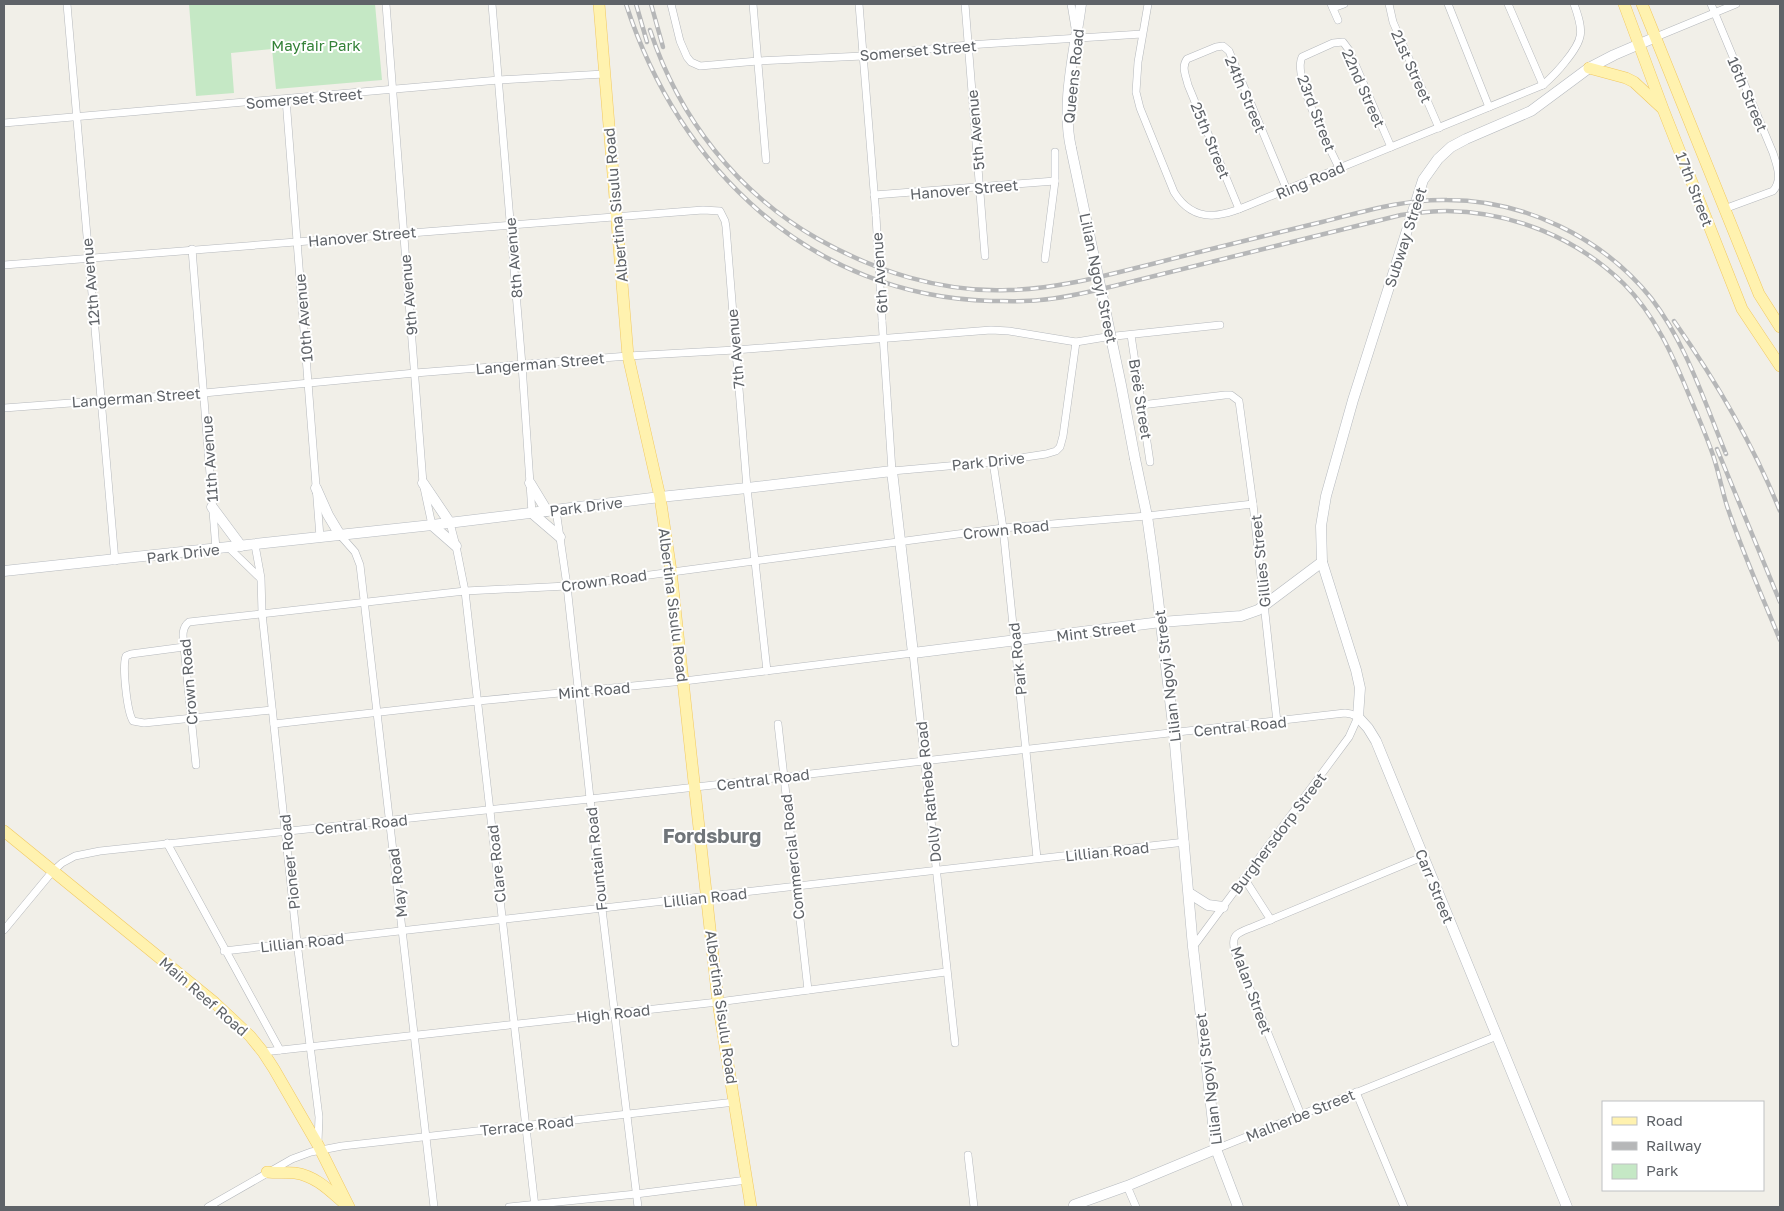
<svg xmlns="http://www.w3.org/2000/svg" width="1784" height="1211" font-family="'Golos Text',sans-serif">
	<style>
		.green { fill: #c5e8c5 }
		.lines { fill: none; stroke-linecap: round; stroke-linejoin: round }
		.street-casing { stroke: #b5b8bc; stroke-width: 8 }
		.secondary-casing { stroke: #b6babf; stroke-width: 11 }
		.primary-casing { stroke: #f2c960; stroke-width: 12 }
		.street { stroke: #fff; stroke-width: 7 }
		.secondary { stroke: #fff; stroke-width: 10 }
		.primary { stroke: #fff2af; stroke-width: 11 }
		.rail-casing { stroke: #b6b7b8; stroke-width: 4.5 }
		.rail { stroke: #fff; stroke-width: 2.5; stroke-dasharray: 8; stroke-linecap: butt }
		.street-bridge-casing { stroke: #b5b8bc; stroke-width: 8; stroke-linecap: butt }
		.secondary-bridge-casing { stroke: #b6babf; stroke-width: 11; stroke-linecap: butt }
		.street-bridge { stroke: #fff; stroke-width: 7 }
		.secondary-bridge { stroke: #fff; stroke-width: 10 }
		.labels { text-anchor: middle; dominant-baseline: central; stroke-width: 4; stroke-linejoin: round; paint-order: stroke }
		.park-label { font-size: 15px; fill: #348238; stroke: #fff }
		.street-label { font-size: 15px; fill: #5f6368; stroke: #fff }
		.district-label { font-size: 20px; font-weight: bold; fill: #70757a; stroke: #fff }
	</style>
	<rect width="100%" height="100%" fill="#f1efe8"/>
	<path class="green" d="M 189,4 L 375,4 L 382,80 L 276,89 L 272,49 L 231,53 L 234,93 L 196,96 Z"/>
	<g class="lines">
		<g class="street-casing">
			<g id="street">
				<path d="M 67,4 L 115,561"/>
				<path d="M 386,4 L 423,483 L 432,525"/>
				<path d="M 492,4 L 522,365 L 532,513"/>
				<path d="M 671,4 L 680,41 L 687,57 L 691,62 L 700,66 L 758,61 L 863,56 L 968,45 L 1142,34"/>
				<path d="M 753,4 L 766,160"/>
				<path d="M 859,4 L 876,216"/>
				<path d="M 965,4 L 985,256"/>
				<path d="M 1071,4 L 1075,28"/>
				<path d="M 1148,4 L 1138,62 L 1136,92 L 1140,108 L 1174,192 C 1198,231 1232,212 1266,198 L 1543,85 C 1551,78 1558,71 1565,62 C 1584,39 1584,32 1574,4"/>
				<path d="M 1331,4 L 1338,20"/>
				<path d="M 1389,4 L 1393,22 L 1439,128"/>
				<path d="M 1448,4 L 1489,107"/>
				<path d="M 1508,4 L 1543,85"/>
				<path d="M 1711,4 L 1773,153 C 1777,166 1783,179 1773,191 L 1724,209"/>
				<path d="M 1333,8 L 1344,4"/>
				<path d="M 1656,37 L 1736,4"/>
				<path d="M 286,99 L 320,537"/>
				<path d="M 4,123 L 499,80 L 604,74"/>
				<path d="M 1339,168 C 1329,146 1292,77 1302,57 L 1333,43 L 1343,42 L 1349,50 L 1391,147"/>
				<path d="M 874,195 L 1055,181"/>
				<path d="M 1239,209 L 1188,85 C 1186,76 1181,67 1187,59 L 1216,47 L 1223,46 L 1229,51 L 1287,190"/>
				<path d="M 192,249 L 216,549"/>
				<path d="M 1045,259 L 1055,181 L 1055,152"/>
				<path d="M 4,265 L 703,210 L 720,211 L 725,221 L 726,227 L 747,488 L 767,671"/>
				<path d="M 882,320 L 892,471 L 993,462 L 1046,454 L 1056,451 L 1060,447 L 1063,436 L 1076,342"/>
				<path d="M 1131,335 L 1150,462"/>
				<path d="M 1141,405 L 1225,395 L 1231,395 L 1239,401 L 1253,504 L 1277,722"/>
				<path d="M 4,408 L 204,393 L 415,373 L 628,356 L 735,350 L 991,330 L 1009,331 L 1076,342 L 1106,337 L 1220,325"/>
				<path d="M 993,462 L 1003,528 L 1037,858"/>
				<path d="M 556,510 L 567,586 L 602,909 L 638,1207"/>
				<path d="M 450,523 L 456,546 L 465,591 L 535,1207"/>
				<path d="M 340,535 L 355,552 L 360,565 L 434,1207"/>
				<path d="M 255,545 L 261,578 L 262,613 L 297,942 L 319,1117 L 318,1142"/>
				<path d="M 228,547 L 260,578"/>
				<path d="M 184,647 L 131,654 L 126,656 C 122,666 127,712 133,721 L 144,723 L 272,710"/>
				<path d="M 274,724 L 478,701 L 684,681 L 913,653 L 955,1043"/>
				<path d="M 778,724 L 808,990"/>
				<path d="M 196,765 L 184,647 C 183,638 181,628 189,622 L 465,591 L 567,586 L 1003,528 L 1147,516 L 1253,504"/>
				<path d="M 167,843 L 280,1050"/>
				<path d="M 1244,878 L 1271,920"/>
				<path d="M 4,930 L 52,872 L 62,863 L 75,856 L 100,851 L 590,799 L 1345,713 L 1351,714 L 1358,717 L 1349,737 L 1193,947"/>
				<path d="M 224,951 L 1185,842"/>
				<path d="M 263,1052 L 718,1002 L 946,972"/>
				<path d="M 1356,1092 L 1404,1207"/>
				<path d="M 1301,1115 L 1235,952 C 1230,934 1238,933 1253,927 L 1422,857"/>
				<path d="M 1216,1149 L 1497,1036"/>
				<path d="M 968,1155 L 974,1207"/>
				<path d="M 1127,1186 L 1136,1207"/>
				<path d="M 208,1207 L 292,1159 L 311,1152 L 342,1146 L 735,1102"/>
				<path d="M 509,1207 L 636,1194 L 747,1180"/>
			</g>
		</g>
		<g class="secondary-casing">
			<g id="secondary">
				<path d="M 1071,148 C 1061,103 1075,50 1081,4"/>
				<path d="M 1135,459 L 1147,516 L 1153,558 L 1174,733 L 1193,947 L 1216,1149 L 1238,1207"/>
				<path d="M 423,483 L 450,523"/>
				<path d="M 530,483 L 547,511"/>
				<path d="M 316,488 L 328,515 L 340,535"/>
				<path d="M 212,507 L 241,546"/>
				<path d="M 532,513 L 560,537"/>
				<path d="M 432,525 L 456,546"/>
				<path d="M 4,571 L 432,525 L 660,497 L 747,488 L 892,471 L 913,653 L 1161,622 L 1241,616 L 1258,610 L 1322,562"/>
				<path d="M 1189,893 L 1208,905 L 1223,907"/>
				<path d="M 1075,1207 L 1074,1205 L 1127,1186 L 1216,1149"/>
				<path d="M 1567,1207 L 1376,741 L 1368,728 L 1358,717 L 1360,688 L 1356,670 L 1322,562 L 1321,526 L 1326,496 L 1353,400 L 1423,180 L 1438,159 L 1451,147 L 1466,139 L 1531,111 L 1589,68 L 1614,55 L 1656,37"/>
			</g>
		</g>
		<g class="primary-casing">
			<g id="primary">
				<path d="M 599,4 L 628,356 L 660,497 L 671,571 L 718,1002 L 751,1207"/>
				<path d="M 1624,4 L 1663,109 L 1742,309 L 1780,366"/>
				<path d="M 1642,4 L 1759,294 L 1780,327"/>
				<path d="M 1589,68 L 1626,78 L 1634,82 L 1662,108"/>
				<path d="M 4,831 L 215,1003 L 250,1036 L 263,1052 L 274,1069 L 318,1145 L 349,1207"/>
				<path d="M 267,1172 C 276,1173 286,1172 295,1173 C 316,1176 330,1191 345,1204"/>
			</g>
		</g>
		<use href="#street" class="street"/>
		<use href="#secondary" class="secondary"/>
		<use href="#primary" class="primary"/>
		<g class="rail-casing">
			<g id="rail">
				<path d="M 626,4 C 679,169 811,296 991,301 C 1007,301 1024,302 1040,300 C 1067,298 1093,291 1118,285 L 1401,215 C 1416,213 1432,211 1447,211 C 1513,212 1577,238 1624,284 C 1655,315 1673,356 1689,395 C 1698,416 1707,437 1714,458 C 1719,474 1722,490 1727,506 C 1742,551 1762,596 1780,640"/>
				<path d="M 636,4 L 647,42"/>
				<path d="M 651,4 L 663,47"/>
				<path d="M 650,30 C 679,118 737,193 818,239 C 875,271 942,293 1009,290 C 1060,289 1110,274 1160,262 C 1214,248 1268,235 1322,222 C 1362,212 1404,199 1447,200 C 1524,200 1602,237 1651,298 C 1686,343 1704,401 1726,454"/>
				<path d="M 1674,321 C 1716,381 1753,444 1780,511"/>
				<path d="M 1717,449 L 1780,602"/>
			</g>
		</g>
		<use href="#rail" class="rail"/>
		<g class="street-bridge-casing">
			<path id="street-bridge" d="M 876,216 L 882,320"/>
		</g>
		<g class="secondary-bridge-casing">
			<path id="secondary-bridge" d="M 1071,148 L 1121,385 L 1135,459"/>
		</g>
		<use href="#street-bridge" class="street-bridge"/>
		<use href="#secondary-bridge" class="secondary-bridge"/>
	</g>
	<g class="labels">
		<g class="park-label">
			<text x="316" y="45">Mayfair Park</text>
		</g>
		<g class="street-label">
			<text transform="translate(918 50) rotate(-5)">Somerset Street</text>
			<text transform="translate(1412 66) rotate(66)">21st Street</text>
			<text transform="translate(1073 76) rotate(-84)">Queens Road</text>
			<text transform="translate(1364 88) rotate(66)">22nd Street</text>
			<text transform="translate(1246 94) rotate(67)">24th Street</text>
			<text transform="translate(1748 94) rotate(67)">16th Street</text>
			<text transform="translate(304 98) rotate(-5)">Somerset Street</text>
			<text transform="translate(1317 113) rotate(69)">23rd Street</text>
			<text transform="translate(975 130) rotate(-95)">5th Avenue</text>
			<text transform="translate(1211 140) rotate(68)">25th Street</text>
			<text transform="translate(1310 180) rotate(-23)">Ring Road</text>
			<text transform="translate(964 189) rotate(-5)">Hanover Street</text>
			<text transform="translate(1695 189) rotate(69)">17th Street</text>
			<text transform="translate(615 205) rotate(-95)">Albertina Sisulu Road</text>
			<text transform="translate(362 236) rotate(-5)">Hanover Street</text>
			<text transform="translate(1405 237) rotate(-72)">Subway Street</text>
			<text transform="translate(513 258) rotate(-95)">8th Avenue</text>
			<text transform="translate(879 273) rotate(-94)">6th Avenue</text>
			<text transform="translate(1099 278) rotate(78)">Lilian Ngoyi Street</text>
			<text transform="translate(90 282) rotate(-95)">12th Avenue</text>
			<text transform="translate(408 295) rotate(-95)">9th Avenue</text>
			<text transform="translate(303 318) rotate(-95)">10th Avenue</text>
			<text transform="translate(735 349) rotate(-95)">7th Avenue</text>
			<text transform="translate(540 363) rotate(-5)">Langerman Street</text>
			<text transform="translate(136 397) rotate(-4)">Langerman Street</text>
			<text transform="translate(1141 399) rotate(81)">Breë Street</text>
			<text transform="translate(209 459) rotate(-94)">11th Avenue</text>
			<text transform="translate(988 461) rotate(-6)">Park Drive</text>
			<text transform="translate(586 506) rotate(-7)">Park Drive</text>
			<text transform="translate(1006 529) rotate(-6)">Crown Road</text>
			<text transform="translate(183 553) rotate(-7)">Park Drive</text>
			<text transform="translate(1260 561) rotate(-96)">Gillies Street</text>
			<text transform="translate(604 580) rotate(-8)">Crown Road</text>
			<text transform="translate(674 605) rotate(83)">Albertina Sisulu Road</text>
			<text transform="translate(1096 631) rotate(-7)">Mint Street</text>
			<text transform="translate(1017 659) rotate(-96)">Park Road</text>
			<text transform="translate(1167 676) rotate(-97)">Lilian Ngoyi Street</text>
			<text transform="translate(188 682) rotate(-95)">Crown Road</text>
			<text transform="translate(594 690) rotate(-5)">Mint Road</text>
			<text transform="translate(1240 726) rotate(-6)">Central Road</text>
			<text transform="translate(763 779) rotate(-7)">Central Road</text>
			<text transform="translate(928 792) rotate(-96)">Dolly Rathebe Road</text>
			<text transform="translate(361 824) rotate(-6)">Central Road</text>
			<text transform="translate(1278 833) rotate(-53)">Burghersdorp Street</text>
			<text transform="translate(1107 851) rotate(-6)">Lillian Road</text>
			<text transform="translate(792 857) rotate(-96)">Commercial Road</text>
			<text transform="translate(596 859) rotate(-96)">Fountain Road</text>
			<text transform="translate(289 862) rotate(-96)">Pioneer Road</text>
			<text transform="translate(496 864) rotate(-96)">Clare Road</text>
			<text transform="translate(397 883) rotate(-97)">May Road</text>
			<text transform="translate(1435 886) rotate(68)">Carr Street</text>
			<text transform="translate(705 897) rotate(-6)">Lillian Road</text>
			<text transform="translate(302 942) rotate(-6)">Lillian Road</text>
			<text transform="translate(1252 990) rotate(70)">Malan Street</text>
			<text transform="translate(204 996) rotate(41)">Main Reef Road</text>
			<text transform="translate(722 1007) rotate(82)">Albertina Sisulu Road</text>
			<text transform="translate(613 1013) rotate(-6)">High Road</text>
			<text transform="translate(1208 1079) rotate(-97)">Lilian Ngoyi Street</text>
			<text transform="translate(1300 1115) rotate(-22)">Malherbe Street</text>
			<text transform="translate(527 1125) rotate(-6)">Terrace Road</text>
		</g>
		<g class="district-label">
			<text x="712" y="835">Fordsburg</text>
		</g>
	</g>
	<rect width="1784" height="1211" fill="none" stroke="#5f6368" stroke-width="10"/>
	<rect x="1602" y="1101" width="162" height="90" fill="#ffffff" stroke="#bfc1c3"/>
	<rect x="1612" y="1117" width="25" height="8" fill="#fff2af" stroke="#bfc1c3"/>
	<text x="1646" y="1126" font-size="15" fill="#5f6368">Road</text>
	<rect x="1612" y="1142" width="25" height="8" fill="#b6b7b8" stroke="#bfc1c3"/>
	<text x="1646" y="1151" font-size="15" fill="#5f6368">Railway</text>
	<rect x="1612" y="1164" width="25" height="15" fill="#c5e8c5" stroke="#bfc1c3"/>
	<text x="1646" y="1176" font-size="15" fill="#5f6368">Park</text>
</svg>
